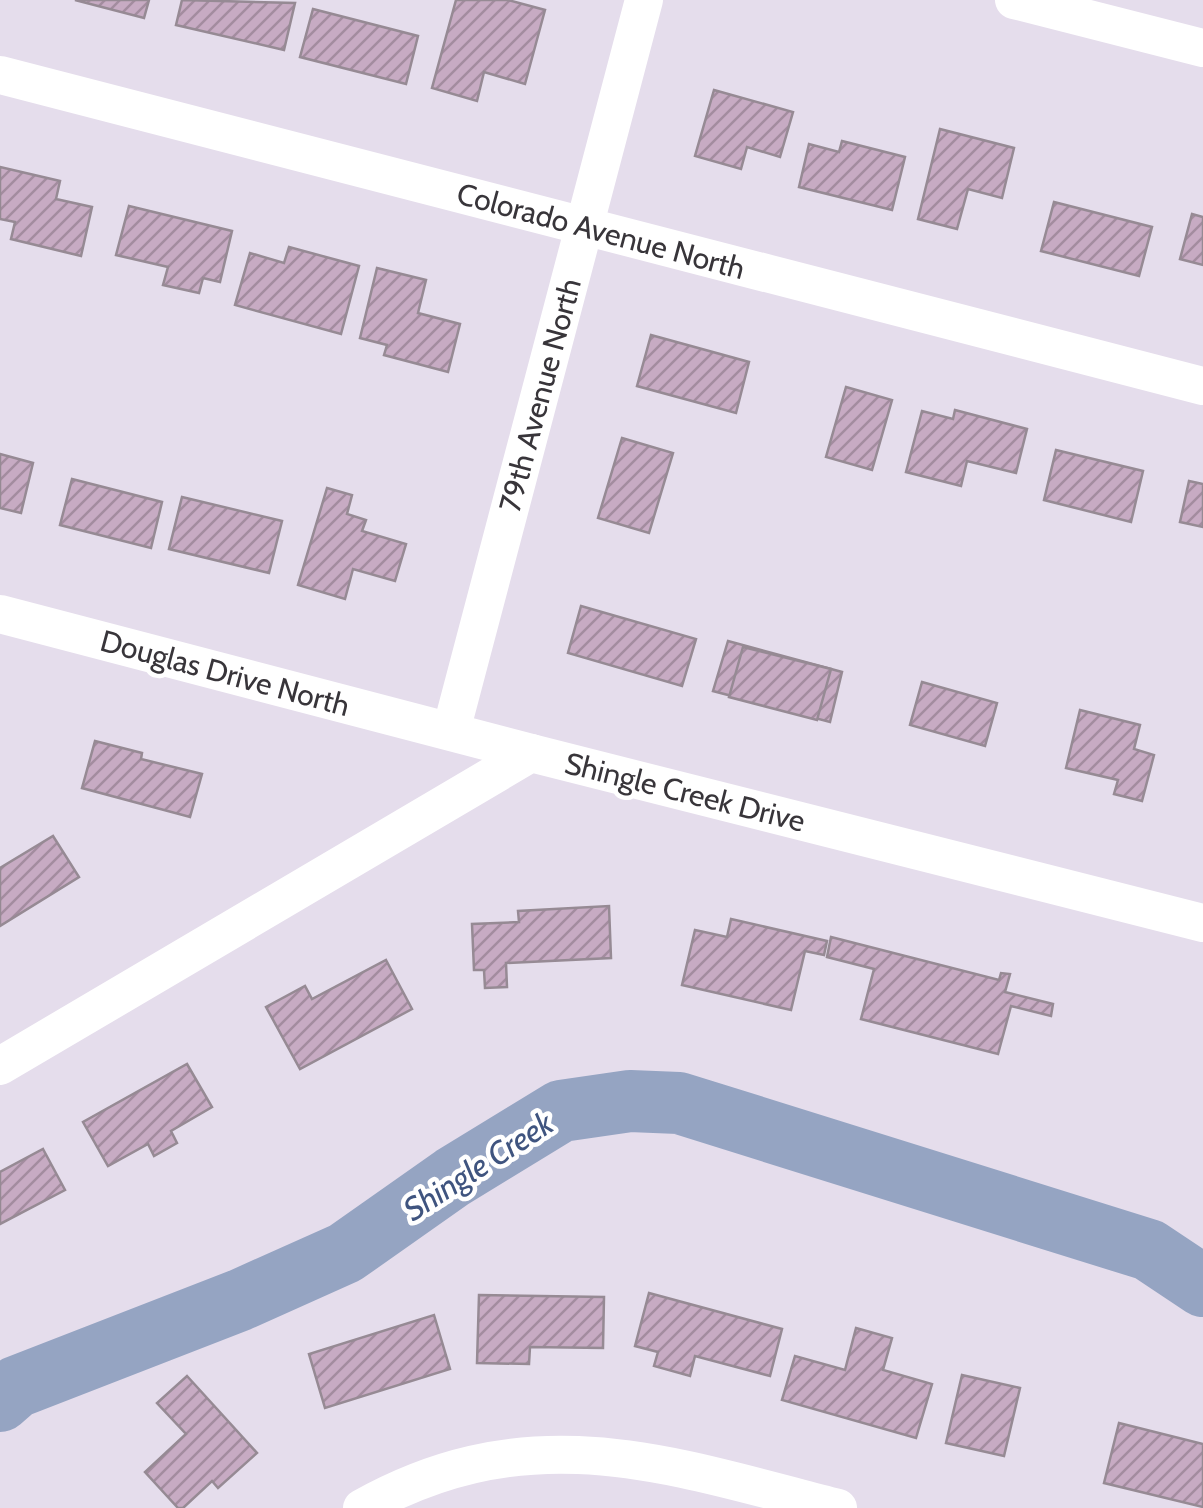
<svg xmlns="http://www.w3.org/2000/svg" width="1203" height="1508" font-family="Cabin,sans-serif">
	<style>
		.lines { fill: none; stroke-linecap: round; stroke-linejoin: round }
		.river { stroke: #95a4c2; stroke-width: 62 }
		.building { fill: url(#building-hatch); stroke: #968a94; stroke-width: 2.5 }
		.minor { stroke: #fff; stroke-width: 38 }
		.labels { text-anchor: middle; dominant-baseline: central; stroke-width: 9; stroke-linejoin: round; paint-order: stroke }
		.street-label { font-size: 30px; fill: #38353a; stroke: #fff }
		.water-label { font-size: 32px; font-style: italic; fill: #3f547f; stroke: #fff }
	</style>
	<defs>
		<pattern id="building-hatch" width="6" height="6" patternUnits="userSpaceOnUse" patternTransform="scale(2.5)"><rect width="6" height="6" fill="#c7abc3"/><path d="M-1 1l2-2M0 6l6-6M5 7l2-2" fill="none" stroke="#a38c9f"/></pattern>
	</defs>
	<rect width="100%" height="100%" fill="#e5ddec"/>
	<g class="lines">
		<path class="river" d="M 0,1401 L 16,1387 L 240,1300 L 345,1253 L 453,1177 L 561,1111 L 630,1101 L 679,1103 L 1149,1250 L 1203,1286"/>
	</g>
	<g class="building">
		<path d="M 75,0 L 149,0 L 144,18 Z"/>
		<path d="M 182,0 L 295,3 L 284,50 L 176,25 Z"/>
		<path d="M 456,0 L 508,0 L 545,10 L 525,84 L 484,72 L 477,101 L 432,88 Z"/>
		<path d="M 313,9 L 418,36 L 406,84 L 300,57 Z"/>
		<path d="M 714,90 L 793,112 L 780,157 L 747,147 L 741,169 L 695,156 Z"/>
		<path d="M 940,129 L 1014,148 L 1002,198 L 968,189 L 957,229 L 918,219 Z"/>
		<path d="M 842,141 L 905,157 L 892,210 L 799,187 L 809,144 L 839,152 Z"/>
		<path d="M 0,167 L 60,181 L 56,199 L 92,207 L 81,256 L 11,239 L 15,222 L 0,219 Z"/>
		<path d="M 1054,202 L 1152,227 L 1139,276 L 1041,251 Z"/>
		<path d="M 129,206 L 232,231 L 220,282 L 203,278 L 199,293 L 163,285 L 168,267 L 116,255 Z"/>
		<path d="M 1192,214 L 1203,217 L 1203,265 L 1180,259 Z"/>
		<path d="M 289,247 L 359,266 L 341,334 L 235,305 L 250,253 L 284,263 Z"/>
		<path d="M 377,268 L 426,280 L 418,313 L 460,324 L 448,372 L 384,355 L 387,345 L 360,338 Z"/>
		<path d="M 651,335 L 749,362 L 736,413 L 637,386 Z"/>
		<path d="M 846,387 L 892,400 L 872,470 L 826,457 Z"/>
		<path d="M 955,410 L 1027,429 L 1016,473 L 967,461 L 961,486 L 906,472 L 922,411 L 953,419 Z"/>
		<path d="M 622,438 L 673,453 L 649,533 L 598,518 Z"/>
		<path d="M 1056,450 L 1143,471 L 1131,522 L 1044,500 Z"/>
		<path d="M 0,454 L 33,463 L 21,513 L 0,508 Z"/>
		<path d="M 72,479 L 162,502 L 151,548 L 60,525 Z"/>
		<path d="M 1189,481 L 1203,484 L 1203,527 L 1180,522 Z"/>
		<path d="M 327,488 L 352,495 L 347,514 L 366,520 L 362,531 L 406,544 L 395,581 L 353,569 L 345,599 L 298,585 Z"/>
		<path d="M 182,497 L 282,521 L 269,573 L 169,549 Z"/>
		<path d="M 581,606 L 696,639 L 682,686 L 568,653 Z"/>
		<path d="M 728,641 L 842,672 L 830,722 L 713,691 Z"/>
		<path d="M 743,647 L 831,669 L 817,720 L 729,697 Z"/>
		<path d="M 922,682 L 997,703 L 985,746 L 910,725 Z"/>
		<path d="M 1080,710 L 1140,725 L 1134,749 L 1154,755 L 1142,801 L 1114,794 L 1118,780 L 1066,768 Z"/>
		<path d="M 95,741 L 142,753 L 141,759 L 202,774 L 190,817 L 82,788 Z"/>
		<path d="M 53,836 L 79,877 L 0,926 L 0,868 Z"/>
		<path d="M 609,906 L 611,958 L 506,963 L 507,987 L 485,988 L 484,970 L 474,970 L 472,924 L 519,922 L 518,911 Z"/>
		<path d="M 731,919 L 827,941 L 824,955 L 805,951 L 791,1010 L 682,985 L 695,930 L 727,937 Z"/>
		<path d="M 831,937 L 999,980 L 1001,973 L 1010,974 L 1005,992 L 1053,1004 L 1051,1016 L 1011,1006 L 998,1054 L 861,1019 L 874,969 L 827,957 Z"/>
		<path d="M 386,960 L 412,1009 L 300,1069 L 266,1007 L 305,986 L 312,999 Z"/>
		<path d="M 187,1064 L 212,1107 L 171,1131 L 177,1143 L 154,1156 L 148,1144 L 108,1166 L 83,1122 Z"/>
		<path d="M 43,1149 L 65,1190 L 0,1224 L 0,1172 Z"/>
		<path d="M 649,1293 L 782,1329 L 770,1376 L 695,1356 L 690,1376 L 654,1366 L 658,1352 L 635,1346 Z"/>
		<path d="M 479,1295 L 604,1297 L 603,1348 L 530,1347 L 529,1364 L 477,1363 Z"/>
		<path d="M 434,1315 L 450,1369 L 325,1408 L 309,1354 Z"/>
		<path d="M 856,1328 L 892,1338 L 883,1370 L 932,1384 L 916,1438 L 782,1400 L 795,1356 L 845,1370 Z"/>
		<path d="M 962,1375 L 1020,1388 L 1004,1456 L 946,1443 Z"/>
		<path d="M 187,1376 L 257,1453 L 218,1488 L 212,1481 L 183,1508 L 178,1508 L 145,1472 L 186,1434 L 157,1403 Z"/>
		<path d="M 1119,1423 L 1203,1444 L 1203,1507 L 1104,1483 Z"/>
	</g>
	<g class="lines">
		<g class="minor">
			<path d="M 1014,0 L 1203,48"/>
			<path d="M 0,75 L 1203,386"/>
			<path d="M 0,614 L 531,753"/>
			<path d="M 451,731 L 644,0"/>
			<path d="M 0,1066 L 531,753 L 1203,923"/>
			<path d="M 362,1508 C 530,1414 667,1464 838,1508"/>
		</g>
	</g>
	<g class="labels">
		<g class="street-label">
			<text transform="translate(601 231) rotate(15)">Colorado Avenue North</text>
			<text transform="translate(540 395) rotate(-75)">79th Avenue North</text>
			<text transform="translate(225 673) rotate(15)">Douglas Drive North</text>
			<text transform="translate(685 792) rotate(14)">Shingle Creek Drive</text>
		</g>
		<g class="water-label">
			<text transform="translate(478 1166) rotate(-33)">Shingle Creek</text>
		</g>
	</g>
</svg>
